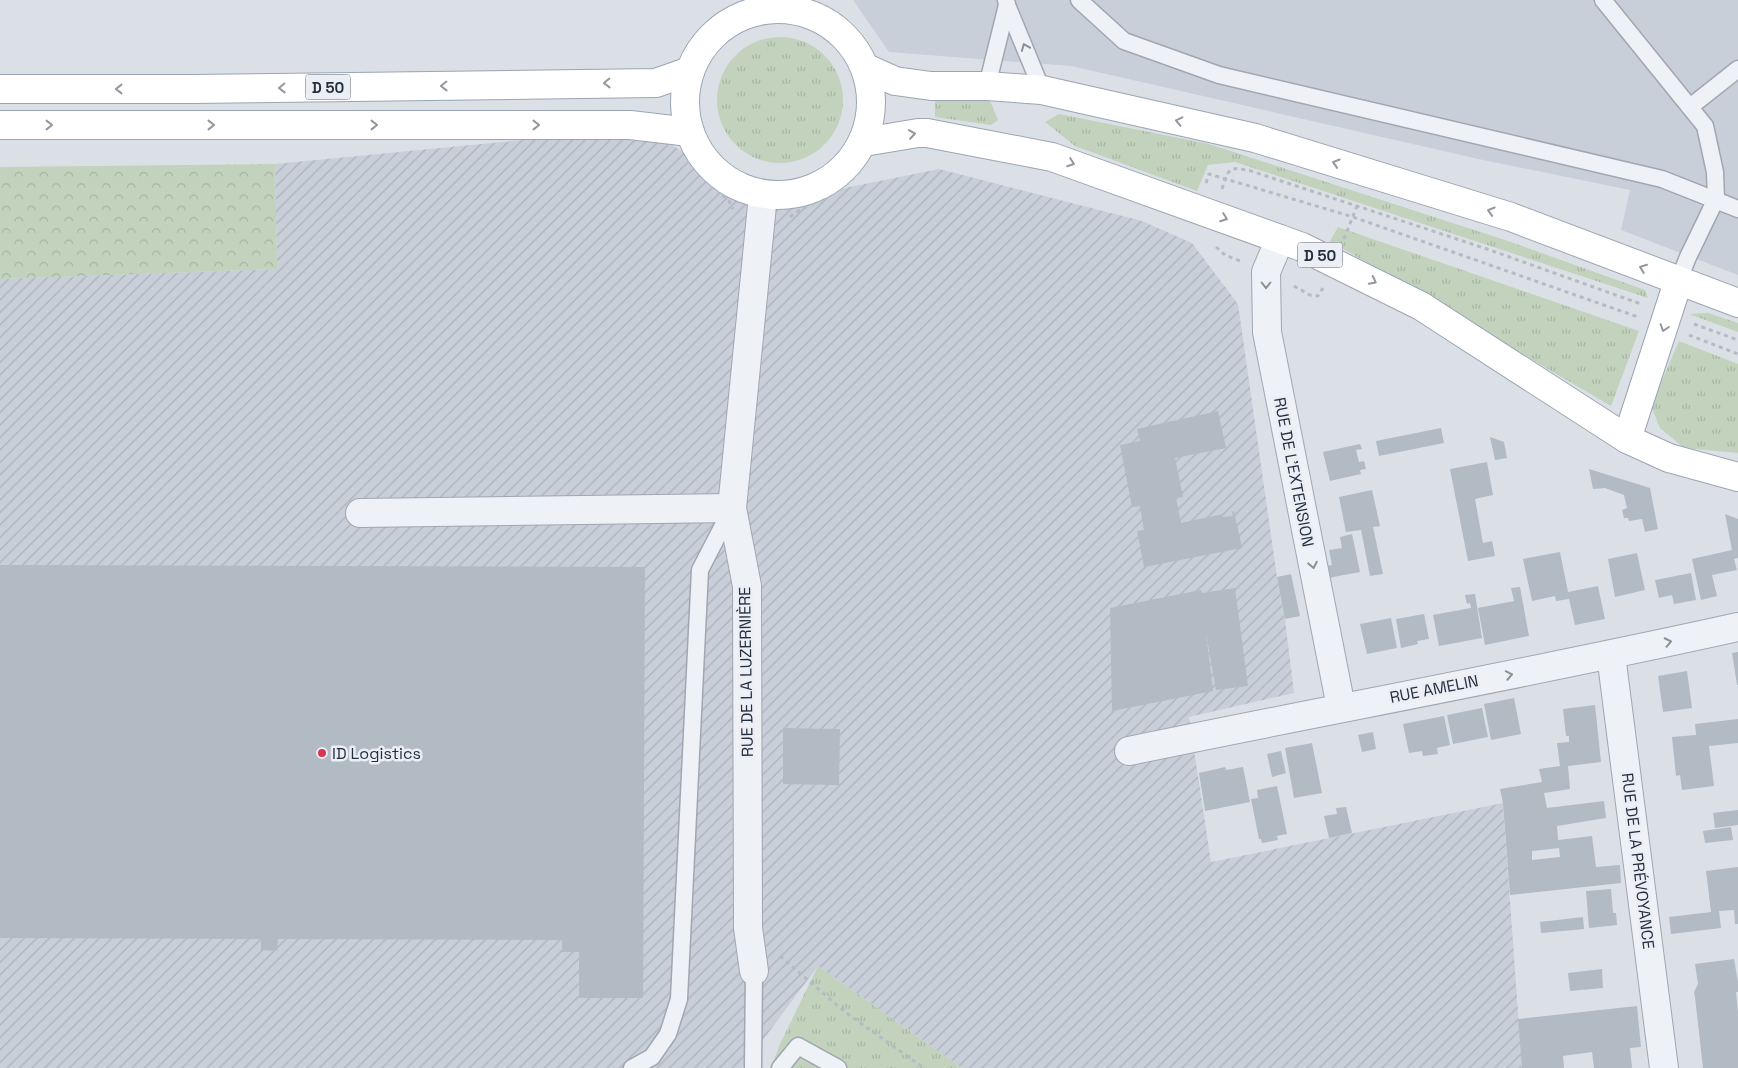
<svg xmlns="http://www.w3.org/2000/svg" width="1738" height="1068" font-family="'Space Grotesk',sans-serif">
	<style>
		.built { fill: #c9cfd9 }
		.industrial { fill: url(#industrial-furrows) }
		.grass { fill: url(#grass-tufts) }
		.forest { fill: url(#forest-crowns) }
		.building { fill: #b2bac4; fill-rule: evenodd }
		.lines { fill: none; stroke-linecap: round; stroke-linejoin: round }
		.service-casing { stroke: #a0a7b1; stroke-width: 19 }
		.minor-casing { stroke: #a0a7b1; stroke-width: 30 }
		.primary-casing { stroke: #9aa5b4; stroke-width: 30 }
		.path { stroke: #b5bbc2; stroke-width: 3; stroke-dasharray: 4 4; stroke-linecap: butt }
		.service { stroke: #eef1f5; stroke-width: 16 }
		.minor { stroke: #eef1f5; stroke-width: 28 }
		.primary { stroke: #fff; stroke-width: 28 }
		.oneway { stroke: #89909a }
		.oneway2 { stroke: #92979e }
		.poi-dot { fill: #d83552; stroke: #ebeff5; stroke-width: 2 }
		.labels { text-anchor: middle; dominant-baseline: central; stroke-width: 5; stroke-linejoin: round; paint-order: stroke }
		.shield { fill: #ebeff5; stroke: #606975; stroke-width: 1 }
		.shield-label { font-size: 15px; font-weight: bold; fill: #242f3e }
		.street-label { font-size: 16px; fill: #242f3e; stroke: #ebeff5 }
		.poi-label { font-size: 16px; fill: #242f3e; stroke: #ebeff5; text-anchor: start }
	</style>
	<defs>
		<pattern id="industrial-furrows" width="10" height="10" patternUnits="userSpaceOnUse" patternTransform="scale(1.25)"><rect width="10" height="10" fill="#c9cfd9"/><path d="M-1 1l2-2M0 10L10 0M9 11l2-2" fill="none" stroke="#acb2bb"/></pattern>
		<pattern id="grass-tufts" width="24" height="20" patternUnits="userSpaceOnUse" patternTransform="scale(1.25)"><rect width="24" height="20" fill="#c2d2bc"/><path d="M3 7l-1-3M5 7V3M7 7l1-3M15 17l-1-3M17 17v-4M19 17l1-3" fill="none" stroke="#a7b5a3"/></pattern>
		<pattern id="forest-crowns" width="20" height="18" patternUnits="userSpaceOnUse" patternTransform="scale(1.25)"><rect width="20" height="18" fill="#c2d2bc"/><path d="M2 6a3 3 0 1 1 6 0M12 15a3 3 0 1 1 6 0" fill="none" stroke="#a7b5a3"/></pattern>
	</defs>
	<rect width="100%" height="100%" fill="#dbe0e7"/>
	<path class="built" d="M 853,0 L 1738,0 L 1738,275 L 1621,230 L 1630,190 L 1483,160 L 1071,66 L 889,52 Z"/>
	<path class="industrial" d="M 647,128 L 761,205 L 939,169 L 1142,221 L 1192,243 L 1238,304 L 1277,577 L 1285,619 L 1294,693 L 1189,717 L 1211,862 L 1503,803 L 1522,1068 L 962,1068 L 818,966 L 742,1068 L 0,1068 L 0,279 L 277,269 L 275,164 Z"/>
	<g class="grass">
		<circle cx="780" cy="100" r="63"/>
		<path d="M 935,99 L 990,101 L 998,120 L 991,125 L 935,117 Z"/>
		<path d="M 1059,114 L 1209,144 L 1505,240 L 1645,290 L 1648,298 L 1235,162 L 1208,165 L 1197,191 L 1075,146 L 1045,122 Z"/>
		<path d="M 1338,227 L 1639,331 L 1611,406 L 1330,241 Z"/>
		<path d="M 1708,313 L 1738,323 L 1738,332 L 1689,314 Z"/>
		<path d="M 1679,341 L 1738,364 L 1738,453 L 1684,448 L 1660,428 L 1651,406 Z"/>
		<path d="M 818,966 L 962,1068 L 771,1068 L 780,1044 Z"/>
	</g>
	<path class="forest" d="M 275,164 L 277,269 L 0,279 L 0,167 Z"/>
	<g class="building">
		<path d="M 1218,411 L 1226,448 L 1175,458 L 1183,497 L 1176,498 L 1181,523 L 1223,514 L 1223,517 L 1233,516 L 1232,512 L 1234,511 L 1242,548 L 1144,567 L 1137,531 L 1144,530 L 1140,506 L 1132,507 L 1120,445 L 1140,441 L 1137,429 Z"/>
		<path d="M 1441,428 L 1444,443 L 1379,456 L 1376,441 Z"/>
		<path d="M 1490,437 L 1504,442 L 1507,458 L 1495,460 Z"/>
		<path d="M 1360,444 L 1362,449 L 1356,450 L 1359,462 L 1364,461 L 1366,469 L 1360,470 L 1361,474 L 1330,481 L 1323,452 Z"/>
		<path d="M 1487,462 L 1493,495 L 1475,499 L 1483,543 L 1492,541 L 1495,556 L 1468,561 L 1450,469 Z"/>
		<path d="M 1589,469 L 1650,488 L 1658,529 L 1645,532 L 1642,519 L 1629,521 L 1628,518 L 1624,518 L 1622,510 L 1627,508 L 1624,495 L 1605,488 L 1593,489 Z"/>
		<path d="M 1372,490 L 1380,526 L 1373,527 L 1383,574 L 1370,576 L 1361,530 L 1346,532 L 1339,497 Z"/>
		<path d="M 1725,514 L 1738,519 L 1738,558 L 1734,559 L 1737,570 L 1712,575 L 1717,596 L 1701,600 L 1692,559 L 1732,550 Z"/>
		<path d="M 1352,534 L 1360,572 L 1328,578 L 1326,566 L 1332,565 L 1329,550 L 1342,548 L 1340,537 Z"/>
		<path d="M 1560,552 L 1568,592 L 1598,586 L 1605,619 L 1575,625 L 1569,599 L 1556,601 L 1555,596 L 1532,601 L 1523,559 Z"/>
		<path d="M 1637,553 L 1645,590 L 1615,597 L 1608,559 Z"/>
		<path d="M 0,565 L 645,567 L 643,998 L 579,998 L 579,952 L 562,952 L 562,940 L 278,939 L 277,951 L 261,950 L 261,939 L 0,938 Z"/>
		<path d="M 1691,573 L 1696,600 L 1674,604 L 1672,595 L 1659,598 L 1655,580 Z"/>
		<path d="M 1291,574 L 1300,616 L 1285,619 L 1277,577 Z"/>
		<path d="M 1520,587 L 1529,636 L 1485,645 L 1478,608 L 1514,601 L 1511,588 Z"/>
		<path d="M 1235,588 L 1248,686 L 1216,690 L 1206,633 L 1213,691 L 1112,711 L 1110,608 L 1201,590 L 1202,593 Z"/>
		<path d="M 1475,594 L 1482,638 L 1439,646 L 1433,615 L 1471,608 L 1470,603 L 1467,604 L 1465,595 Z"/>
		<path d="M 1424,614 L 1429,639 L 1417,641 L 1418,644 L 1401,648 L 1396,619 Z"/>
		<path d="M 1391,618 L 1397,648 L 1367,654 L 1360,624 Z"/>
		<path d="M 1738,652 L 1738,685 L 1737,685 L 1732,653 Z"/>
		<path d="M 1687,671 L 1692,708 L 1663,712 L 1658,676 Z"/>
		<path d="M 1514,698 L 1521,734 L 1491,740 L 1484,704 Z"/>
		<path d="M 1595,705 L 1601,762 L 1568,766 L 1570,789 L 1544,793 L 1547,808 L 1604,801 L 1606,818 L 1557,826 L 1558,840 L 1592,836 L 1596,867 L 1620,865 L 1621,883 L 1510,895 L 1503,803 L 1500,789 L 1542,782 L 1539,769 L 1560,766 L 1557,743 L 1569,742 L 1569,736 L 1566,736 L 1563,709 ZM 1559,848 L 1560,857 L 1532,860 L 1532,851 Z"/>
		<path d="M 1482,708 L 1488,737 L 1453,744 L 1447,715 Z"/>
		<path d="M 1444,716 L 1450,745 L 1437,748 L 1438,754 L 1423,756 L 1422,751 L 1409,753 L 1403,724 Z"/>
		<path d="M 1738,719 L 1738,743 L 1709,746 L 1714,786 L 1682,790 L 1680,775 L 1676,776 L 1672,737 L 1696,735 L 1695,724 Z"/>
		<path d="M 783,728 L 840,729 L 839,785 L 783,784 Z"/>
		<path d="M 1373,732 L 1376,749 L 1362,752 L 1358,735 Z"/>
		<path d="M 1312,743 L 1322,793 L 1294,798 L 1285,748 Z"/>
		<path d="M 1281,751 L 1286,773 L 1272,777 L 1267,754 Z"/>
		<path d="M 1225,767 L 1226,770 L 1243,767 L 1250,802 L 1205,811 L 1199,773 Z"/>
		<path d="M 1277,786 L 1287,834 L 1277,836 L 1278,840 L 1262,843 L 1261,839 L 1259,839 L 1251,799 L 1258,798 L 1257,790 Z"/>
		<path d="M 1346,807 L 1352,833 L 1329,838 L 1324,816 L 1337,814 L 1336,808 Z"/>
		<path d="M 1738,810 L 1738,825 L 1715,828 L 1713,813 Z"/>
		<path d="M 1731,827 L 1733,840 L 1705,843 L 1703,831 Z"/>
		<path d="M 1738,867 L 1738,924 L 1735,924 L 1734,910 L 1719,911 L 1721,928 L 1671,934 L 1669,917 L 1711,912 L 1706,871 Z"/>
		<path d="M 1611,889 L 1613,913 L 1616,913 L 1617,925 L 1589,928 L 1586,891 Z"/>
		<path d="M 1583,917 L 1584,929 L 1541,933 L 1540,922 Z"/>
		<path d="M 1734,959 L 1738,982 L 1738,992 L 1736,992 L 1738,1012 L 1738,1068 L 1703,1068 L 1695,997 L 1694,992 L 1698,984 L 1695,964 Z"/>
		<path d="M 1602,969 L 1603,988 L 1570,991 L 1568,973 Z"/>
		<path d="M 1637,1006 L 1641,1047 L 1630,1048 L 1632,1068 L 1594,1068 L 1592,1052 L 1563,1056 L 1564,1068 L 1522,1068 L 1518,1019 Z"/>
	</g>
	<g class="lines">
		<g class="service-casing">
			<g id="service">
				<path d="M 761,0 L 765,9"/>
				<path d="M 1006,0 L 1007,5 L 1042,90"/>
				<path d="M 1079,0 L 1124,41 L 1219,75 L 1662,179 L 1738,209"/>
				<path d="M 1603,0 L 1705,126 L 1715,172 L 1716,199 L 1688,257 L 1678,282"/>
				<path d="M 987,86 L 1007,5"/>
				<path d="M 1690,107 L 1738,69"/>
				<path d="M 632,1068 L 652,1057 L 668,1034 L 679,999 L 700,570 L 731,510"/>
				<path d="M 753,1068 L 754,971"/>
				<path d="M 780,1068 L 798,1046 L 838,1068"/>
			</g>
		</g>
		<g class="minor-casing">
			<g id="minor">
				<path d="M 1280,239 L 1266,272 L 1267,332 L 1341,707"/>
				<path d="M 360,513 L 732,508"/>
				<path d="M 1611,655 L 1664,1068"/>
				<path d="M 1129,751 C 1332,709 1536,672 1738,627"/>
				<path d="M 754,971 L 748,928 L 747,586 L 732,508 L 763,195"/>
			</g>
		</g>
		<g class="primary-casing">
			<g id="primary">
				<circle cx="778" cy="102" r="93"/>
				<path d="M 866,68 L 895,81 L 931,86 L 987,86 L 1042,90 L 1255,138 L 1511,217 L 1738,303"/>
				<path d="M 0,89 L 191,89 L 656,83 L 690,71"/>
				<path d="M 0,125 L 630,125 L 690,132"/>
				<path d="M 864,142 L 918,133 L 927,133 L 1052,157 L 1302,247 L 1421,306 L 1627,439 L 1669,458 L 1738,477"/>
				<path d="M 1627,439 L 1678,282"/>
			</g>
		</g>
		<g class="path">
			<path d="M 797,0 C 804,2 813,3 821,5 C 837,11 855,26 864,41"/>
			<path d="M 691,44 C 703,25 718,14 739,4"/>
			<path d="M 691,159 L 704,177 L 729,201 L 733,209"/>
			<path d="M 1206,183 L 1209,174 L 1353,217 L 1638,317"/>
			<path d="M 1222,189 C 1229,168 1228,166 1251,171 L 1487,249 L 1641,304"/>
			<path d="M 790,217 C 803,206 820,202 834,193 C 844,187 853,179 861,170"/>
			<path d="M 1344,239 L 1357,206"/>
			<path d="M 1216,247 L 1225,255 L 1240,261"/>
			<path d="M 1294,286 L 1310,295 L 1318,296 L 1323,288"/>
			<path d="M 1694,324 L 1738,340"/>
			<path d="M 1689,335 L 1738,354"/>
			<path d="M 780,956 L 845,1012 L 924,1068"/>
		</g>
		<use href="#service" class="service"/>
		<use href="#minor" class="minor"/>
		<use href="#primary" class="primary"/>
	</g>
	<defs><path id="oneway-chevron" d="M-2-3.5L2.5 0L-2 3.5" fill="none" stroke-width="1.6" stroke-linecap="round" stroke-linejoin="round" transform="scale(1.25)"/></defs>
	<g class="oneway">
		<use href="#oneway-chevron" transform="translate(1025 47) rotate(-112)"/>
		<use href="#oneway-chevron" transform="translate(1266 285) rotate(90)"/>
		<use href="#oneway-chevron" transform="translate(1313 565) rotate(79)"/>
		<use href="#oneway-chevron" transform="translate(1668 642) rotate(-12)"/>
		<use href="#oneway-chevron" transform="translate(1509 675) rotate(-11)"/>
	</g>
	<g class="oneway2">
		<use href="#oneway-chevron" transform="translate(607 83) rotate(179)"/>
		<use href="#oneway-chevron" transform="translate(444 86) rotate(179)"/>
		<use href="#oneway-chevron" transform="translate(282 88) rotate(179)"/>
		<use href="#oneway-chevron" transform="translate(119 89) rotate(180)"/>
		<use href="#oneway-chevron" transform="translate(1179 121) rotate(-167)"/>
		<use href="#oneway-chevron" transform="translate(49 125)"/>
		<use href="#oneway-chevron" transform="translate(211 125)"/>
		<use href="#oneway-chevron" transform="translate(374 125)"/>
		<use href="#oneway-chevron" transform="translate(536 125)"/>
		<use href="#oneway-chevron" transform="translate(912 134) rotate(-8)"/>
		<use href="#oneway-chevron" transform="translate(1071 163) rotate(20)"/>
		<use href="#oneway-chevron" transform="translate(1336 163) rotate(-163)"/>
		<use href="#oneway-chevron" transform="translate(1491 211) rotate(-163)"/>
		<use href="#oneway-chevron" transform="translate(1224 218) rotate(20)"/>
		<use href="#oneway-chevron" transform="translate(1643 268) rotate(-159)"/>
		<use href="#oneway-chevron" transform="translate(1373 281) rotate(27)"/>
		<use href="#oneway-chevron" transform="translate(1664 328) rotate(108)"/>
	</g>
	<circle class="poi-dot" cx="322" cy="753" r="5"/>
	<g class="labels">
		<g class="shield">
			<rect x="305.5" y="74.5" width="45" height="25" rx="4"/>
			<rect x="1297.5" y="242.5" width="45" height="25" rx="4"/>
		</g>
		<g class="shield-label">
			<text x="328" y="87">D 50</text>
			<text x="1320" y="255">D 50</text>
		</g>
		<g class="street-label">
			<text transform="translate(1294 472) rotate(79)">RUE DE L'EXTENSION</text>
			<text transform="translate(746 672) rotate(-91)">RUE DE LA LUZERNIÈRE</text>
			<text transform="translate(1434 689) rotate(-11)">RUE AMELIN</text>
			<text transform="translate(1638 861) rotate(83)">RUE DE LA PRÉVOYANCE</text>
		</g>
		<g class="poi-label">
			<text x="332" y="753">ID Logistics</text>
		</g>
	</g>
</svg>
